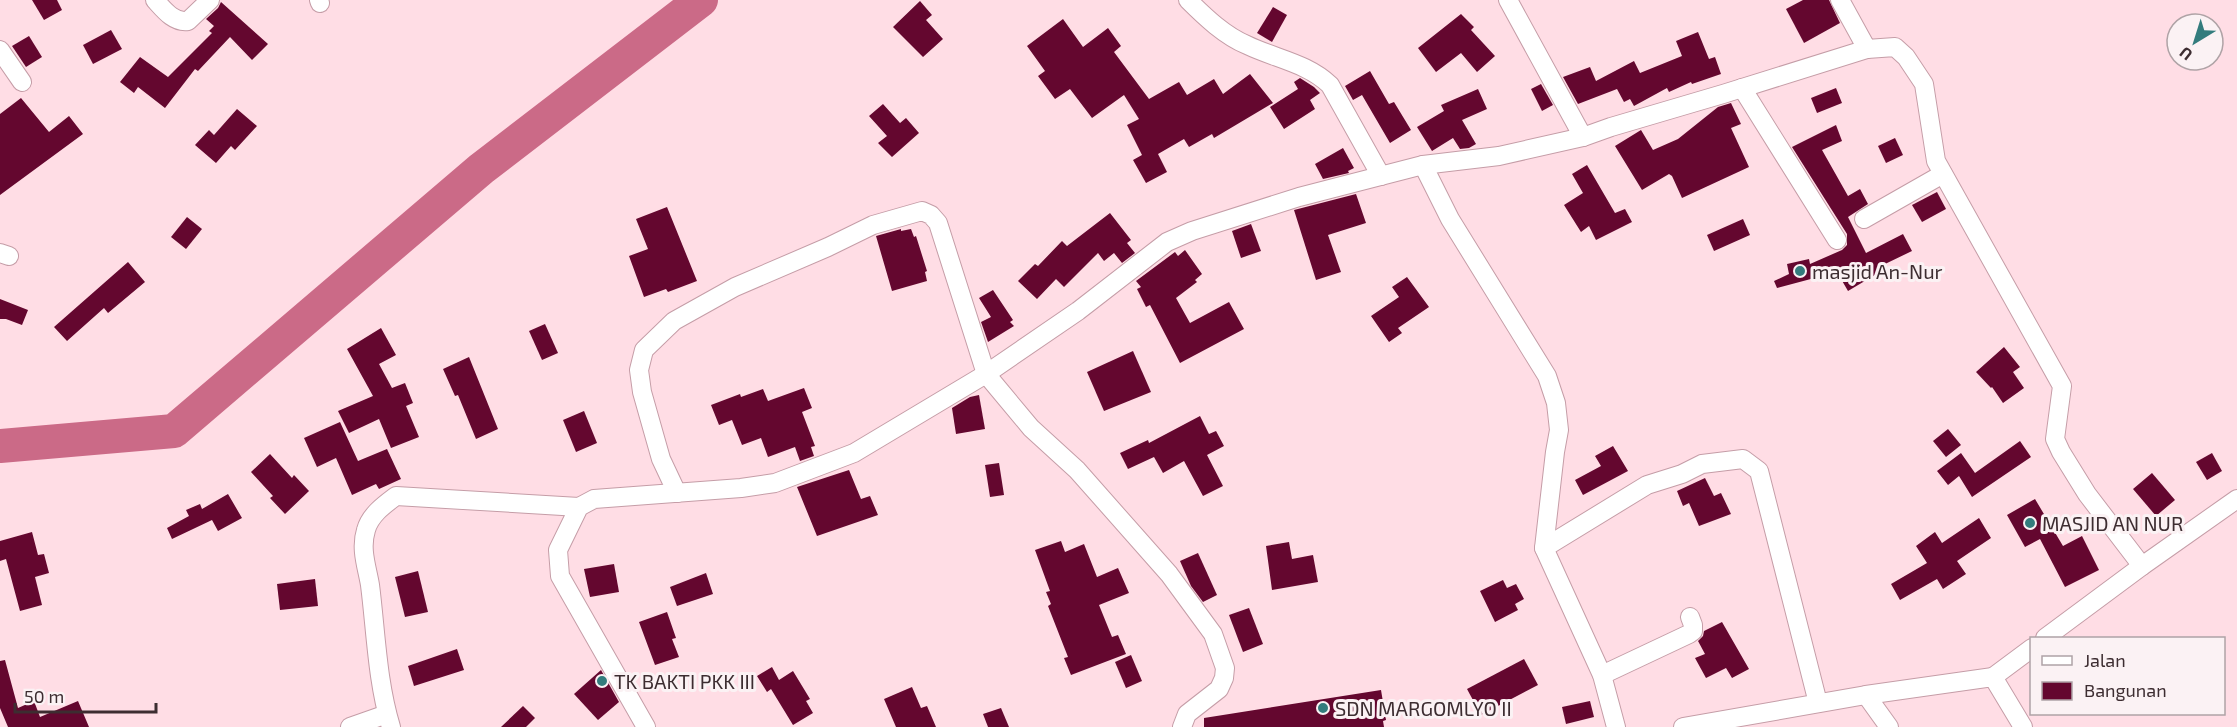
<svg xmlns="http://www.w3.org/2000/svg" width="2237" height="727" font-family="'Exo 2',sans-serif">
	<style>
		.lines { fill: none; stroke-linecap: round; stroke-linejoin: round }
		.river { stroke: #cb6a87; stroke-width: 34 }
		.building { fill: #64072f }
		.minor-casing { stroke: #c59da7; stroke-width: 20 }
		.minor { stroke: #fff; stroke-width: 18 }
		.poi-dot { fill: #337c7d; stroke: #fbf2f4; stroke-width: 2 }
		.labels { text-anchor: middle; dominant-baseline: central; stroke-width: 6; stroke-linejoin: round; paint-order: stroke }
		.poi-label { font-size: 20px; fill: #3d2d31; stroke: #fbf2f4; text-anchor: start }
	</style>
	<rect width="100%" height="100%" fill="#ffdde5"/>
	<g class="lines">
		<path class="river" d="M 0,446 L 174,431 L 481,169 L 701,0"/>
	</g>
	<g class="building">
		<path d="M 32,0 L 57,0 L 62,10 L 44,20 Z"/>
		<path d="M 1803,0 L 1829,0 L 1840,23 L 1804,43 L 1786,9 Z"/>
		<path d="M 920,1 L 932,15 L 926,20 L 943,39 L 923,57 L 893,27 Z"/>
		<path d="M 221,2 L 268,44 L 252,60 L 230,37 L 198,71 L 195,69 L 165,108 L 138,87 L 134,93 L 120,82 L 140,57 L 168,77 L 212,33 L 209,31 L 214,26 L 206,19 L 218,8 Z"/>
		<path d="M 1273,7 L 1287,15 L 1272,42 L 1257,33 Z"/>
		<path d="M 1461,14 L 1474,27 L 1471,30 L 1495,56 L 1477,72 L 1461,53 L 1436,72 L 1418,48 Z"/>
		<path d="M 1063,19 L 1083,47 L 1108,28 L 1121,46 L 1114,52 L 1149,99 L 1179,82 L 1187,95 L 1214,79 L 1223,94 L 1250,74 L 1273,103 L 1214,138 L 1212,134 L 1189,147 L 1184,139 L 1158,154 L 1167,172 L 1146,183 L 1133,160 L 1142,155 L 1127,125 L 1139,119 L 1124,95 L 1092,118 L 1070,89 L 1055,99 L 1038,76 L 1045,71 L 1027,46 Z"/>
		<path d="M 111,30 L 122,49 L 93,64 L 83,45 Z"/>
		<path d="M 1698,32 L 1709,59 L 1715,57 L 1721,74 L 1692,84 L 1691,82 L 1669,92 L 1667,88 L 1634,106 L 1630,99 L 1624,102 L 1617,89 L 1578,104 L 1563,77 L 1590,67 L 1596,81 L 1634,61 L 1640,73 L 1682,56 L 1676,41 Z"/>
		<path d="M 29,36 L 42,57 L 26,67 L 12,46 Z"/>
		<path d="M 1370,71 L 1389,104 L 1394,102 L 1411,130 L 1390,143 L 1362,95 L 1353,100 L 1345,86 Z"/>
		<path d="M 1300,78 L 1314,87 L 1320,93 L 1310,100 L 1315,109 L 1284,129 L 1270,107 L 1298,89 L 1294,82 Z"/>
		<path d="M 1541,84 L 1553,105 L 1542,111 L 1531,89 Z"/>
		<path d="M 1836,88 L 1842,103 L 1817,113 L 1811,98 Z"/>
		<path d="M 1478,89 L 1487,109 L 1462,120 L 1476,144 L 1469,148 L 1460,149 L 1453,138 L 1432,151 L 1417,127 L 1444,111 L 1441,105 Z"/>
		<path d="M 21,98 L 49,132 L 69,116 L 83,134 L 0,195 L 0,114 Z"/>
		<path d="M 1731,103 L 1741,124 L 1731,128 L 1749,167 L 1682,198 L 1672,176 L 1669,174 L 1642,190 L 1615,146 L 1641,130 L 1653,150 L 1678,139 L 1718,107 Z"/>
		<path d="M 883,104 L 900,123 L 906,118 L 919,133 L 892,157 L 878,143 L 887,136 L 869,116 Z"/>
		<path d="M 237,109 L 257,126 L 235,150 L 231,146 L 216,163 L 195,145 L 209,130 L 214,135 Z"/>
		<path d="M 1836,125 L 1842,141 L 1822,150 L 1848,196 L 1860,189 L 1868,204 L 1848,217 L 1866,253 L 1903,234 L 1912,251 L 1883,265 L 1885,269 L 1848,291 L 1837,272 L 1777,288 L 1774,281 L 1789,274 L 1787,264 L 1809,259 L 1810,264 L 1842,250 L 1847,245 L 1847,234 L 1792,147 Z"/>
		<path d="M 1895,138 L 1903,155 L 1886,163 L 1878,146 Z"/>
		<path d="M 1343,148 L 1354,168 L 1348,171 L 1349,173 L 1323,179 L 1315,164 Z"/>
		<path d="M 1587,165 L 1615,213 L 1625,209 L 1632,222 L 1596,240 L 1589,226 L 1581,232 L 1564,205 L 1583,193 L 1572,174 Z"/>
		<path d="M 1937,192 L 1946,209 L 1922,222 L 1912,205 Z"/>
		<path d="M 1356,194 L 1366,223 L 1328,235 L 1341,272 L 1316,280 L 1294,210 Z"/>
		<path d="M 667,207 L 697,281 L 668,292 L 666,289 L 644,297 L 629,256 L 648,249 L 636,219 Z"/>
		<path d="M 1110,213 L 1131,240 L 1127,243 L 1135,253 L 1122,263 L 1114,253 L 1104,261 L 1098,253 L 1064,287 L 1056,279 L 1037,299 L 1018,281 L 1035,264 L 1038,266 L 1062,241 L 1067,246 Z"/>
		<path d="M 187,217 L 202,229 L 186,249 L 171,237 Z"/>
		<path d="M 1743,219 L 1750,235 L 1714,251 L 1707,235 Z"/>
		<path d="M 1251,224 L 1261,251 L 1241,258 L 1232,231 Z"/>
		<path d="M 901,229 L 901,231 L 911,229 L 914,237 L 916,236 L 927,271 L 925,272 L 927,281 L 892,291 L 876,236 Z"/>
		<path d="M 1185,250 L 1202,274 L 1195,280 L 1197,282 L 1176,298 L 1190,323 L 1229,302 L 1244,329 L 1180,363 L 1150,305 L 1146,307 L 1137,289 L 1141,287 L 1136,281 L 1175,252 L 1178,256 Z"/>
		<path d="M 128,262 L 145,282 L 108,313 L 104,308 L 67,341 L 54,327 Z"/>
		<path d="M 1407,277 L 1429,307 L 1398,328 L 1402,333 L 1389,342 L 1371,316 L 1399,297 L 1392,287 Z"/>
		<path d="M 993,290 L 1013,320 L 1010,322 L 1014,326 L 988,342 L 981,322 L 991,317 L 979,298 Z"/>
		<path d="M 0,299 L 28,310 L 22,325 L 6,319 L 0,319 Z"/>
		<path d="M 545,324 L 558,353 L 542,360 L 529,331 Z"/>
		<path d="M 381,328 L 396,355 L 379,364 L 392,388 L 405,383 L 413,403 L 406,406 L 419,437 L 391,448 L 379,419 L 349,433 L 338,411 L 373,396 L 347,349 Z"/>
		<path d="M 2004,347 L 2020,367 L 2013,372 L 2024,388 L 2003,403 L 1992,387 L 1991,388 L 1976,372 Z"/>
		<path d="M 1133,351 L 1151,392 L 1104,411 L 1087,372 Z"/>
		<path d="M 469,357 L 498,429 L 476,439 L 458,395 L 455,396 L 443,369 Z"/>
		<path d="M 804,388 L 812,408 L 802,412 L 815,446 L 811,447 L 814,456 L 800,461 L 795,447 L 768,457 L 761,438 L 742,445 L 732,420 L 719,425 L 711,405 L 740,394 L 741,397 L 763,389 L 768,401 Z"/>
		<path d="M 979,395 L 985,429 L 956,434 L 952,408 L 970,397 Z"/>
		<path d="M 584,411 L 597,443 L 576,452 L 563,420 Z"/>
		<path d="M 1200,416 L 1209,434 L 1216,431 L 1224,446 L 1207,455 L 1223,486 L 1203,496 L 1184,461 L 1163,473 L 1154,457 L 1128,469 L 1120,453 L 1148,440 L 1149,443 Z"/>
		<path d="M 340,422 L 358,461 L 387,449 L 401,479 L 379,489 L 376,484 L 352,495 L 336,458 L 317,467 L 304,438 Z"/>
		<path d="M 1948,429 L 1961,445 L 1946,457 L 1933,441 Z"/>
		<path d="M 2020,441 L 2031,457 L 1972,497 L 1959,476 L 1948,485 L 1937,471 L 1961,453 L 1975,473 Z"/>
		<path d="M 1613,446 L 1628,471 L 1583,495 L 1575,480 L 1601,466 L 1595,456 Z"/>
		<path d="M 2212,453 L 2222,471 L 2207,480 L 2196,462 Z"/>
		<path d="M 270,454 L 292,478 L 294,475 L 309,491 L 285,514 L 270,498 L 273,496 L 251,472 Z"/>
		<path d="M 999,463 L 1004,495 L 990,497 L 985,465 Z"/>
		<path d="M 849,470 L 861,499 L 870,496 L 878,515 L 817,536 L 797,487 Z"/>
		<path d="M 2152,473 L 2175,500 L 2156,516 L 2133,489 Z"/>
		<path d="M 1705,478 L 1714,496 L 1721,493 L 1731,514 L 1699,526 L 1689,503 L 1683,506 L 1677,491 Z"/>
		<path d="M 228,494 L 242,518 L 218,531 L 212,520 L 172,539 L 167,528 L 189,516 L 186,510 L 200,504 L 202,509 Z"/>
		<path d="M 2035,499 L 2063,546 L 2082,536 L 2099,570 L 2065,587 L 2040,539 L 2025,547 L 2007,515 Z"/>
		<path d="M 1979,518 L 1991,538 L 1957,561 L 1966,574 L 1943,589 L 1937,579 L 1900,600 L 1891,584 L 1927,563 L 1916,546 L 1935,532 L 1942,543 Z"/>
		<path d="M 32,532 L 38,555 L 44,554 L 49,573 L 35,577 L 42,605 L 20,611 L 6,559 L 0,561 L 0,541 Z"/>
		<path d="M 1061,541 L 1065,552 L 1084,544 L 1097,577 L 1118,568 L 1129,593 L 1099,605 L 1112,637 L 1118,635 L 1126,654 L 1071,675 L 1064,658 L 1068,657 L 1048,606 L 1051,604 L 1046,592 L 1050,591 L 1035,550 Z"/>
		<path d="M 1289,542 L 1292,559 L 1313,555 L 1318,582 L 1272,590 L 1266,546 Z"/>
		<path d="M 1198,553 L 1217,595 L 1203,602 L 1191,586 L 1180,561 Z"/>
		<path d="M 614,564 L 619,592 L 590,597 L 584,569 Z"/>
		<path d="M 418,571 L 428,612 L 405,617 L 395,577 Z"/>
		<path d="M 706,573 L 713,594 L 677,606 L 670,587 Z"/>
		<path d="M 315,579 L 318,606 L 280,610 L 277,584 Z"/>
		<path d="M 1503,580 L 1507,588 L 1516,584 L 1524,599 L 1515,604 L 1518,610 L 1495,622 L 1480,591 Z"/>
		<path d="M 1249,608 L 1263,644 L 1243,652 L 1229,615 Z"/>
		<path d="M 667,612 L 676,638 L 672,639 L 679,657 L 655,665 L 639,622 Z"/>
		<path d="M 1722,622 L 1749,669 L 1732,678 L 1726,668 L 1706,678 L 1695,658 L 1705,654 L 1698,641 L 1703,636 L 1704,631 Z"/>
		<path d="M 457,649 L 464,670 L 414,686 L 408,666 Z"/>
		<path d="M 1131,655 L 1142,681 L 1126,688 L 1115,662 Z"/>
		<path d="M 1524,659 L 1538,685 L 1481,715 L 1467,689 Z"/>
		<path d="M 5,660 L 18,708 L 34,701 L 40,717 L 78,701 L 89,727 L 8,727 L 0,708 L 0,661 Z"/>
		<path d="M 772,667 L 779,680 L 793,671 L 810,699 L 806,701 L 813,713 L 793,725 L 771,689 L 767,692 L 757,676 Z"/>
		<path d="M 601,670 L 619,702 L 598,720 L 574,694 Z"/>
		<path d="M 912,687 L 921,708 L 927,706 L 936,727 L 896,727 L 884,699 Z"/>
		<path d="M 1381,690 L 1386,720 L 1383,721 L 1384,727 L 1204,727 L 1204,718 Z"/>
		<path d="M 1590,701 L 1594,717 L 1566,724 L 1562,707 Z"/>
		<path d="M 523,706 L 535,718 L 526,727 L 501,727 Z"/>
		<path d="M 1001,708 L 1009,727 L 988,727 L 983,714 Z"/>
	</g>
	<g class="lines">
		<g class="minor-casing">
			<g id="minor">
				<path d="M 155,0 C 164,10 174,23 188,21 L 210,0"/>
				<path d="M 319,0 L 320,3"/>
				<path d="M 1188,0 C 1205,17 1225,36 1247,45 C 1276,59 1307,63 1330,85 L 1381,176"/>
				<path d="M 1508,0 L 1583,137"/>
				<path d="M 1840,0 L 1867,49 L 1895,47 L 1906,57 L 1924,84 L 1936,161 L 2062,386 L 2055,439 L 2061,452 L 2087,494 L 2142,566 L 2237,499"/>
				<path d="M 0,50 L 22,82"/>
				<path d="M 1742,88 L 1837,240"/>
				<path d="M 1423,165 L 1450,219 L 1547,376 L 1556,403 L 1559,430 L 1555,452 L 1544,548 L 1602,675 L 1616,727"/>
				<path d="M 1864,219 L 1943,174"/>
				<path d="M 0,253 L 9,256"/>
				<path d="M 677,493 L 661,459 L 642,392 L 639,370 L 644,350 L 674,321 L 735,287 L 828,247 L 873,225 L 922,211 L 931,215 L 938,223 L 986,374 L 1031,428 L 1077,470 L 1169,574 L 1213,634 L 1225,668 L 1224,678 L 1219,689 L 1187,714 L 1182,727"/>
				<path d="M 1544,548 L 1647,485 L 1682,474 L 1702,464 L 1743,459 L 1759,471 L 1818,703"/>
				<path d="M 2045,638 L 2142,566"/>
				<path d="M 1602,675 L 1689,634 L 1693,631 L 1693,625 L 1690,617"/>
				<path d="M 1993,677 L 2032,648"/>
				<path d="M 1866,695 L 1889,727"/>
				<path d="M 350,727 L 387,714"/>
				<path d="M 391,727 C 377,681 376,632 370,585 C 367,567 360,549 366,530 C 370,515 384,505 396,496 L 579,507"/>
				<path d="M 646,727 L 560,576 L 558,550 L 579,507 L 594,499 L 741,488 L 775,483 L 854,453 L 986,374 L 1078,311 L 1167,242 L 1192,231 L 1299,197 L 1423,165 L 1499,156 L 1583,137 L 1611,127 L 1723,94 L 1867,49"/>
				<path d="M 1683,727 L 1866,695 L 1993,677 L 2023,727"/>
			</g>
		</g>
		<use href="#minor" class="minor"/>
	</g>
	<g class="poi-dot">
		<circle cx="1800" cy="271" r="6"/>
		<circle cx="2030" cy="523" r="6"/>
		<circle cx="602" cy="681" r="6"/>
		<circle cx="1323" cy="708" r="6"/>
	</g>
	<g class="labels">
		<g class="poi-label">
			<text x="1812" y="271">masjid An-Nur</text>
			<text x="2042" y="523">MASJID AN NUR</text>
			<text x="614" y="681">TK BAKTI PKK III</text>
			<text x="1335" y="708">SDN MARGOMLYO II</text>
		</g>
	</g>
	<rect x="2030" y="637" width="195" height="78" fill="#fbf2f4" stroke="#afa3a6" stroke-width="1.5"/>
	<rect x="2042" y="656" width="30" height="9" fill="#ffffff" stroke="#afa3a6" stroke-width="1.5"/>
	<text x="2084" y="667" font-size="18" fill="#3d2d31">Jalan</text>
	<rect x="2042" y="682" width="30" height="18" fill="#64072f" stroke="#afa3a6" stroke-width="1.5"/>
	<text x="2084" y="697" font-size="18" fill="#3d2d31">Bangunan</text>
	<g transform="translate(2195 42) rotate(218)"><circle r="28" fill="#fbf2f4" stroke="#afa3a6" stroke-width="1.5"/>
	<path d="M0-4.5L10 22L0 15L-10 22Z" fill="#337c7d"/>
	<text y="-9" font-size="16" font-weight="bold" text-anchor="middle" fill="#3d2d31">U</text>
	</g>
	<path d="M15 703v9h141v-9" fill="none" stroke="#3d2d31" stroke-width="3"/>
	<text x="24" y="703" font-size="18" fill="#3d2d31" stroke="#fbf2f4" stroke-width="4.5" paint-order="stroke">50 m</text>
</svg>
